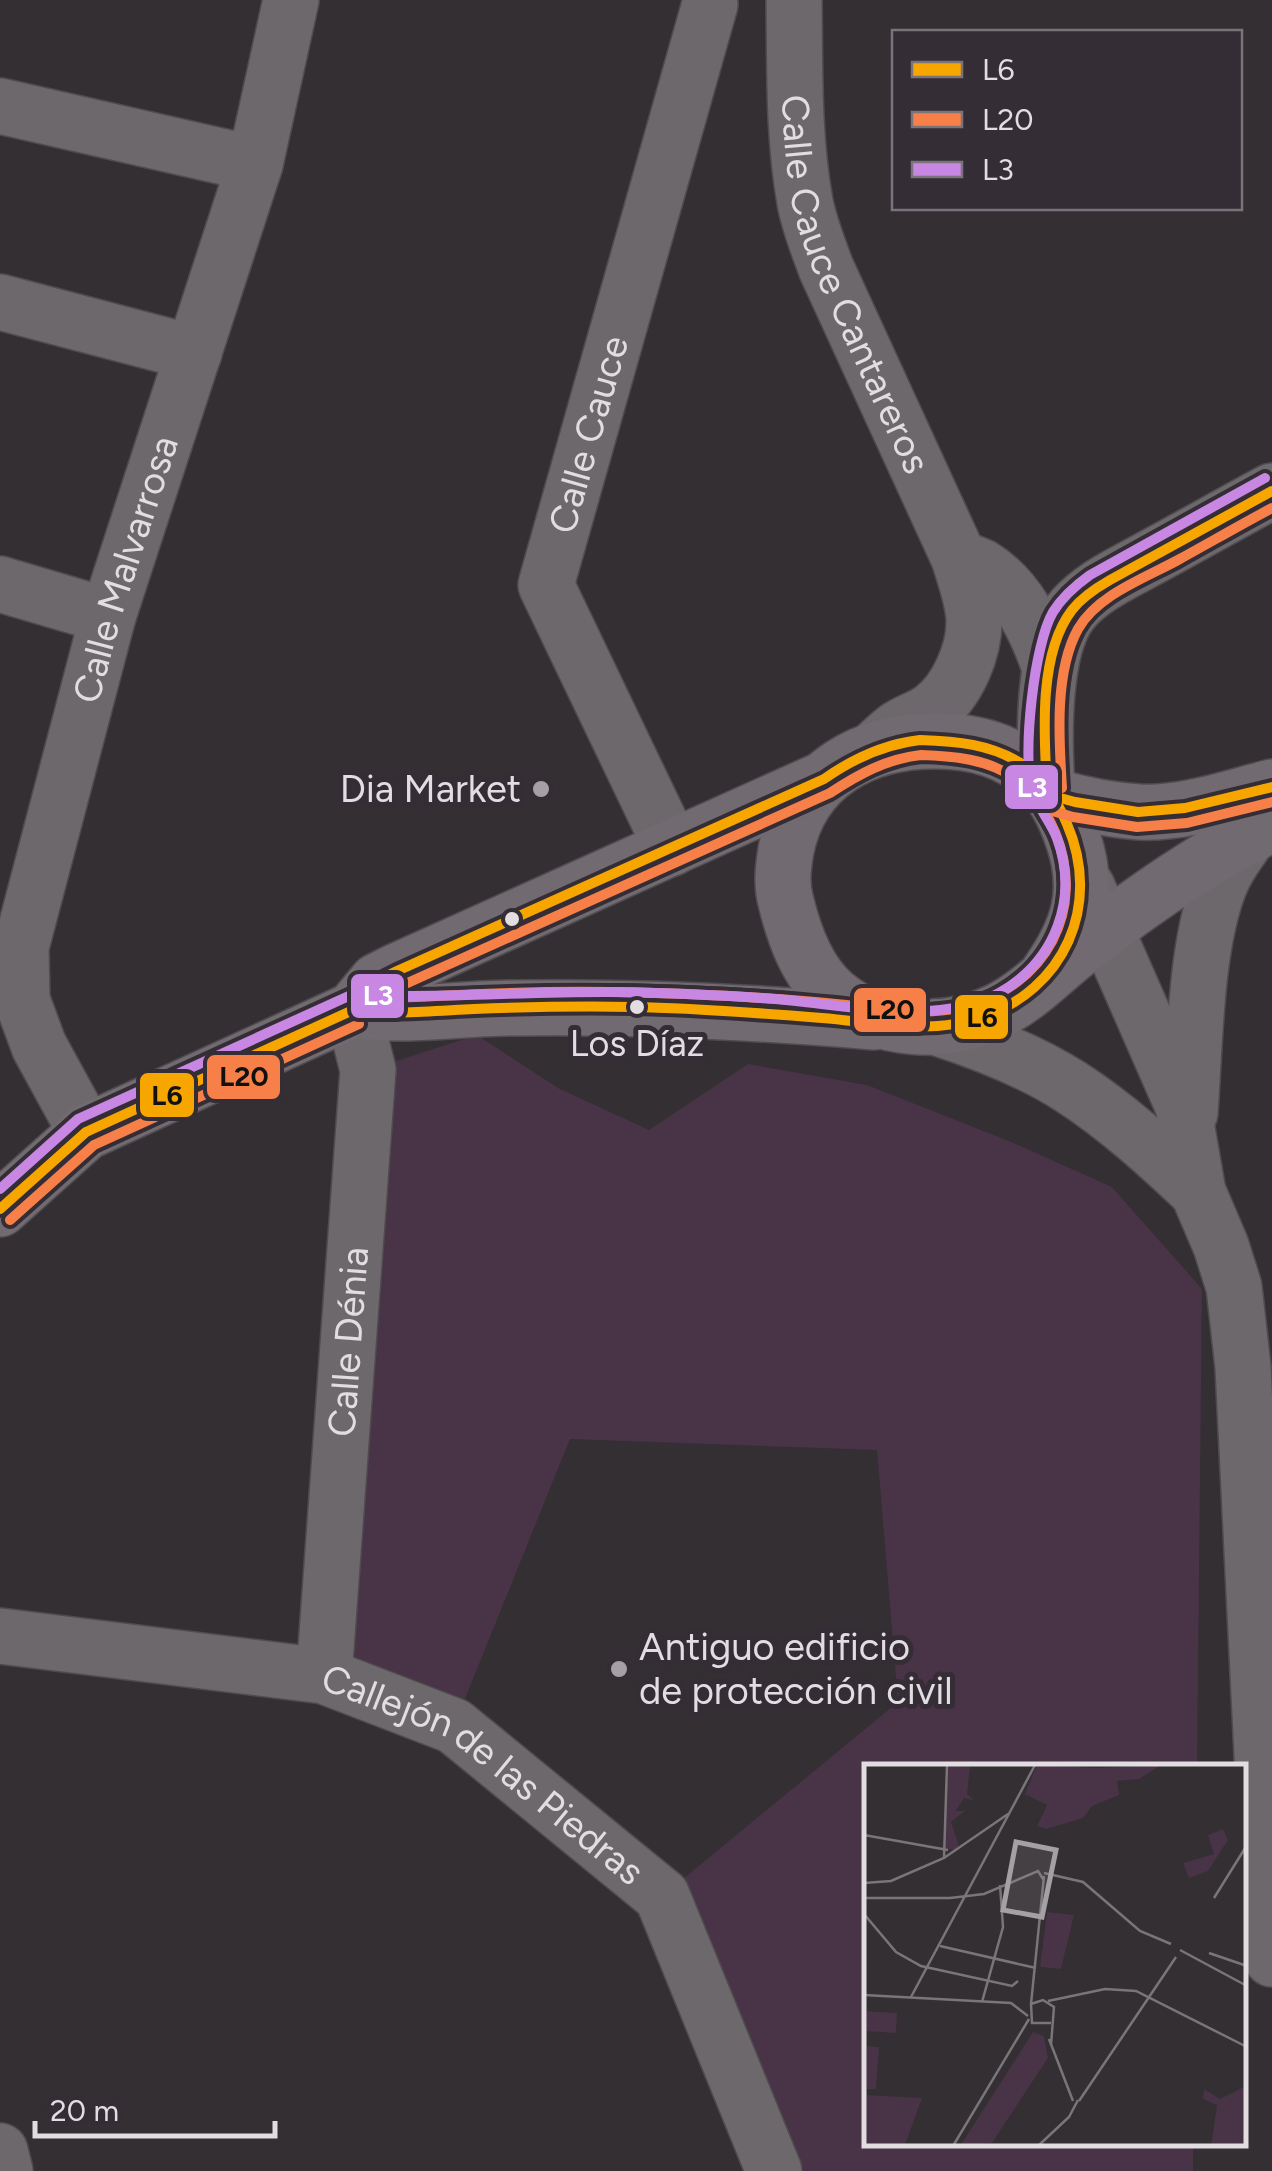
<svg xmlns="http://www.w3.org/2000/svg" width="1272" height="2171" font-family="Figtree,sans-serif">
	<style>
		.green { fill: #483347 }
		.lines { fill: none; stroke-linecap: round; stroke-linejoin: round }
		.street-casing { stroke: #4f4b4e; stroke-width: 58 }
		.secondary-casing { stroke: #4f4b4e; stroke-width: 58 }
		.primary-casing { stroke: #4f4b4e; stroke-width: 58 }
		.street { stroke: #6c686b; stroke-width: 55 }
		.secondary { stroke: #6c686b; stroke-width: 55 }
		.primary { stroke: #716a71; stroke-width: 55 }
		.bus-1-casing { stroke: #352d35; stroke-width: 18 }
		.bus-2-casing { stroke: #352d35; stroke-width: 18 }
		.bus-3-casing { stroke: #352d35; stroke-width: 18 }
		.bus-1 { stroke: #f7a600; stroke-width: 10 }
		.bus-2 { stroke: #f78048; stroke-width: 10 }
		.bus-3 { stroke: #c787e3; stroke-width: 10 }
		.poi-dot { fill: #a5a0a4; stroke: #352d35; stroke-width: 4 }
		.bus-dot { fill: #e2dde1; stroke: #352d35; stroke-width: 4 }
		.labels { text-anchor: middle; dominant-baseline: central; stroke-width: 10; stroke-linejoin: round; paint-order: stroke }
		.bus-label { font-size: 36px; fill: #e2dde1; stroke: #352d35 }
		.street-label { font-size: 38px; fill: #e2dde1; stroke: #352d35 }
		.poi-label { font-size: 38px; fill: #e2dde1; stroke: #352d35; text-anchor: end }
		.inset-road { fill: none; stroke: #797579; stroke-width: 2.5 }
		.view { fill: #a5a0a4; fill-opacity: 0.15; stroke: #a5a0a4; stroke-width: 5 }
		.inset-edge { fill: none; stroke: #e2dde1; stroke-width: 5 }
		.line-badge { stroke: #352d35; stroke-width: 4 }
		.badge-label { font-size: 28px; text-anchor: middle; font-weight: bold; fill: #fff }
		.pale-badge-label { font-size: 28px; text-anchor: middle; font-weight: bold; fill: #111 }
	</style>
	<rect width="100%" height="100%" fill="#332f33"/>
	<path class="green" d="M 477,1035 L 558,1088 L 649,1130 L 748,1064 L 867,1085 L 1014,1143 L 1112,1187 L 1202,1289 L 1197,1766 L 867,1766 L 867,2144 L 1193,2144 L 1193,2171 L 774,2171 L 662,1896 L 898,1702 L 877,1450 L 570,1439 L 454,1726 L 324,1676 L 368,1070 Z"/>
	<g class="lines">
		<g class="street-casing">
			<g id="street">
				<path id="s1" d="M 794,0 C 795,67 793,136 805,202 C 809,224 818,246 826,268 L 959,558 C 965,578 973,599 974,619 C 975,651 957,692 932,710 C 921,718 908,721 897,729 C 889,735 881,743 873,750"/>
				<path d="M 0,106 L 255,164"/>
				<path d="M 0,302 L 194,353"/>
				<path d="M 959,558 C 966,561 975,563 982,567 C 1018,589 1037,630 1050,668"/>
				<path d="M 0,584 L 108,616"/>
				<path d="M 1047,789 C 1044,741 1041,646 1073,609 C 1093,586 1125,572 1150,558 C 1191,536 1231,513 1272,491"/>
				<path id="s2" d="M 672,848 L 546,585 L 710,4"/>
				<path id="s3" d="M 86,1132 L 39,1046 L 22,1000 L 21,947 L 108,616 L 255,164 L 291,0"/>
				<path id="s4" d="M 0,1636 L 324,1676 L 454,1726 L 662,1896 L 774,2171"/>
				<path id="s5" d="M 324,1676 L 368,1070 L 353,1010"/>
			</g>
		</g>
		<g class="secondary-casing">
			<g id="secondary">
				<path d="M 1087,887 L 1183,1106 L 1198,1192 L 1221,1246 L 1234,1287 L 1243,1367 L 1272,1959"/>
				<path d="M 935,1027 C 982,1042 1029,1060 1071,1087 C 1116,1116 1159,1155 1198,1192"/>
				<path d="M 1190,1113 C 1195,1045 1195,952 1218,889 C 1225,869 1238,852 1250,835"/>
				<path d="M 0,2151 L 5,2171"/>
			</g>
		</g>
		<g class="primary-casing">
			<g id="primary">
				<path d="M 1053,796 C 1080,804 1111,810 1139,812 C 1184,814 1229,798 1272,787"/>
				<path d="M 1048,973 C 1079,929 1091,891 1073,839 C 1065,815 1054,792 1035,775 C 1008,750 972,741 937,741 C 865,740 801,774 786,850 C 783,868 781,884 786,902 C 794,935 807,972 834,995 C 879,1033 945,1036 998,1011 C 1030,995 1054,968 1082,947 C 1142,901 1204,857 1272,824"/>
				<path d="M 353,1010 C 407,1018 460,1008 514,1008 C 635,1006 754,1012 874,1022"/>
				<path d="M 353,1010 L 377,981 L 397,971 L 824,779"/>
				<path d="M 0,1209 L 86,1132 L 353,1010"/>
			</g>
		</g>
		<use href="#street" class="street"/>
		<use href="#secondary" class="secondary"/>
		<use href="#primary" class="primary"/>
		<g class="bus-1-casing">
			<g id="bus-1">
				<path d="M 920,740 C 956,741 991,744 1022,764 C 1043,779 1057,800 1067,824 C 1102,905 1065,990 980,1018 C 929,1035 874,1022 822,1018 C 759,1013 696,1008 633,1007 C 580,1006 527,1007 474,1009 C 433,1011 394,1015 353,1010 L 377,981 L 397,971 L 824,779 C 854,758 884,744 920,740 Z"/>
				<path d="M 1047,789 C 1044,736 1038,654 1072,610 C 1082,597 1096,588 1110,580 L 1272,491"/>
				<path d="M 1047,789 L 1053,796 L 1075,802 L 1138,812 L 1185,808 L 1272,787"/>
				<path d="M 0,1209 L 86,1132 L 353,1010"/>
			</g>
		</g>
		<g class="bus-2-casing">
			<g id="bus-2">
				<path d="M 921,755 C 954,756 987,759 1015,778 C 1033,791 1046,811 1055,832 C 1087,910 1046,986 964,1007 C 922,1017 878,1008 836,1004 C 786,999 735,996 685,994 C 617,991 549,991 481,994 C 448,995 416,998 383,998 L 387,993 L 403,985 L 830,793 C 859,774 886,759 921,755 Z"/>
				<path d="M 1062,788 C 1059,741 1054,672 1078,629 C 1097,595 1145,578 1178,560 C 1209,543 1240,525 1272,508"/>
				<path d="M 1036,799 L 1049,810 L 1073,817 L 1137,827 L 1187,823 L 1272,802"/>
				<path d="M 10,1220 L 94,1145 L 359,1024"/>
			</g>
		</g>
		<g class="bus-3-casing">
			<path id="bus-3" d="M 0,1189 L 78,1119 L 351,995 C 439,999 527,991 616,992 C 669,993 722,995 775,999 C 842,1004 939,1027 999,993 C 1056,961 1079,898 1057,838 C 1050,821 1037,806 1032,790 C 1022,755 1034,644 1053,612 C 1063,596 1076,585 1090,575 L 1265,478"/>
		</g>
		<use href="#bus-1" class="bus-1"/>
		<use href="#bus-2" class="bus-2"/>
		<use href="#bus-3" class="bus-3"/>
	</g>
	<g class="poi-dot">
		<circle cx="541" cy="789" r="10"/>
		<circle cx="619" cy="1669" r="10"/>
	</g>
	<g class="bus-dot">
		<circle cx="512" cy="919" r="9"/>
		<circle cx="637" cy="1007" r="9"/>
	</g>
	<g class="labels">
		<g class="bus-label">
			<text x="637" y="1043">Los Díaz</text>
		</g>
		<g class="street-label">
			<text stroke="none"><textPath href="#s1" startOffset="295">Calle Cauce Cantareros</textPath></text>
			<text stroke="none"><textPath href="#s2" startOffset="448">Calle Cauce</textPath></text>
			<text stroke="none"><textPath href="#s3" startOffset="592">Calle Malvarrosa</textPath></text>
			<text stroke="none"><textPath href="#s5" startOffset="335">Calle Dénia</textPath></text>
			<text stroke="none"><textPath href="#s4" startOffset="515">Callejón de las Piedras</textPath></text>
		</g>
		<g class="poi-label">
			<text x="521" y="789">Dia Market</text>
			<text x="639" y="1647" text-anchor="start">Antiguo edificio<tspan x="639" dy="44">de protección civil</tspan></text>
		</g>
	</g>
	<g transform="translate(864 1764)">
		<rect width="382" height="382" fill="#332f33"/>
		<path d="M 83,1 L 106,3 L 103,30 L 111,37 L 100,34 L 92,47 L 101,47 L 87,58 L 95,82 L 90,86 L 81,84 ZM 173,1 L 232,4 L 297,1 L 275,15 L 253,17 L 255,31 L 228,42 L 219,54 L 182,65 L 173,62 L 183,41 L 161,30 ZM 359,65 L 364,76 L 344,107 L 325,114 L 319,99 L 350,90 L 344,71 ZM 183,148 L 210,151 L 197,205 L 176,203 ZM 0,247 L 33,249 L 32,269 L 0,267 ZM 169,268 L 180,272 L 184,294 L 128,379 L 96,382 ZM 0,282 L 15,283 L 12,325 L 0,325 ZM 382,322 L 382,382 L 347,382 L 353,341 L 339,335 L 340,325 L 356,335 ZM 0,331 L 58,334 L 41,381 L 0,381 Z" fill="#483347"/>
		<path class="inset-road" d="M 0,71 L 84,86M 80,94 L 83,1M 180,109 L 219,118 L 276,167 L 307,180M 0,119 L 27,117 L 80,94 L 144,50M 0,134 L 86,134 L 120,130 L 174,107 L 179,115M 350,134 L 383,81M 0,150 L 32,188 L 57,202 L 148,222 L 154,217M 76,182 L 172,204M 316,186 L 383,222M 345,189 L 383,202M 0,231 L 147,239 L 164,252M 47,233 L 171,1M 184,237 L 241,225 L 272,227 L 383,283M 118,238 L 139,163 L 136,121M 167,240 L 180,112M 185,275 L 209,337M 187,281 L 190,243 L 179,236 L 167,240 L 168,259 L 187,259M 215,337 L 312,193M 89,382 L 165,255M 174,382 L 205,353 L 214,336"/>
		<path class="view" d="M 152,78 L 192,86 L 178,153 L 139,146 Z"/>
		<rect width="382" height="382" class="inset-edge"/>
	</g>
	<g class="line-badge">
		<rect x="1003" y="763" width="57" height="48" rx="10" fill="#c787e3"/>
		<rect x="349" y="972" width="57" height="48" rx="10" fill="#c787e3"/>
		<rect x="852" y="986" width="76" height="48" rx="10" fill="#f78048"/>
		<rect x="953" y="993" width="57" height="48" rx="10" fill="#f7a600"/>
		<rect x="205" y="1053" width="77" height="48" rx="10" fill="#f78048"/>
		<rect x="138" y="1071" width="58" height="48" rx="10" fill="#f7a600"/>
	</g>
	<g class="badge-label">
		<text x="1032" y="797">L3</text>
		<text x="378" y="1005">L3</text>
	</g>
	<g class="pale-badge-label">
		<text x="890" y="1019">L20</text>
		<text x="982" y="1027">L6</text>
		<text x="244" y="1086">L20</text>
		<text x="167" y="1105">L6</text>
	</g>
	<rect x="892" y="30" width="350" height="180" fill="#352d35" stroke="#7a737a" stroke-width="2.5"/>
	<rect x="912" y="62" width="50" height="15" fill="#f7a600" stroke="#7a737a" stroke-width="2.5"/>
	<text x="982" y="80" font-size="30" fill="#e2dde1">L6</text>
	<rect x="912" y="112" width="50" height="15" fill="#f78048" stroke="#7a737a" stroke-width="2.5"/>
	<text x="982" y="130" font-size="30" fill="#e2dde1">L20</text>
	<rect x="912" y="162" width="50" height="15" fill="#c787e3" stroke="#7a737a" stroke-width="2.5"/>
	<text x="982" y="180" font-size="30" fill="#e2dde1">L3</text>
	<path d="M35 2121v15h240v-15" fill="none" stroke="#e2dde1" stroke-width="5"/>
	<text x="50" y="2121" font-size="30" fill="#e2dde1" stroke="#352d35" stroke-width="8" paint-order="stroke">20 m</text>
</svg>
